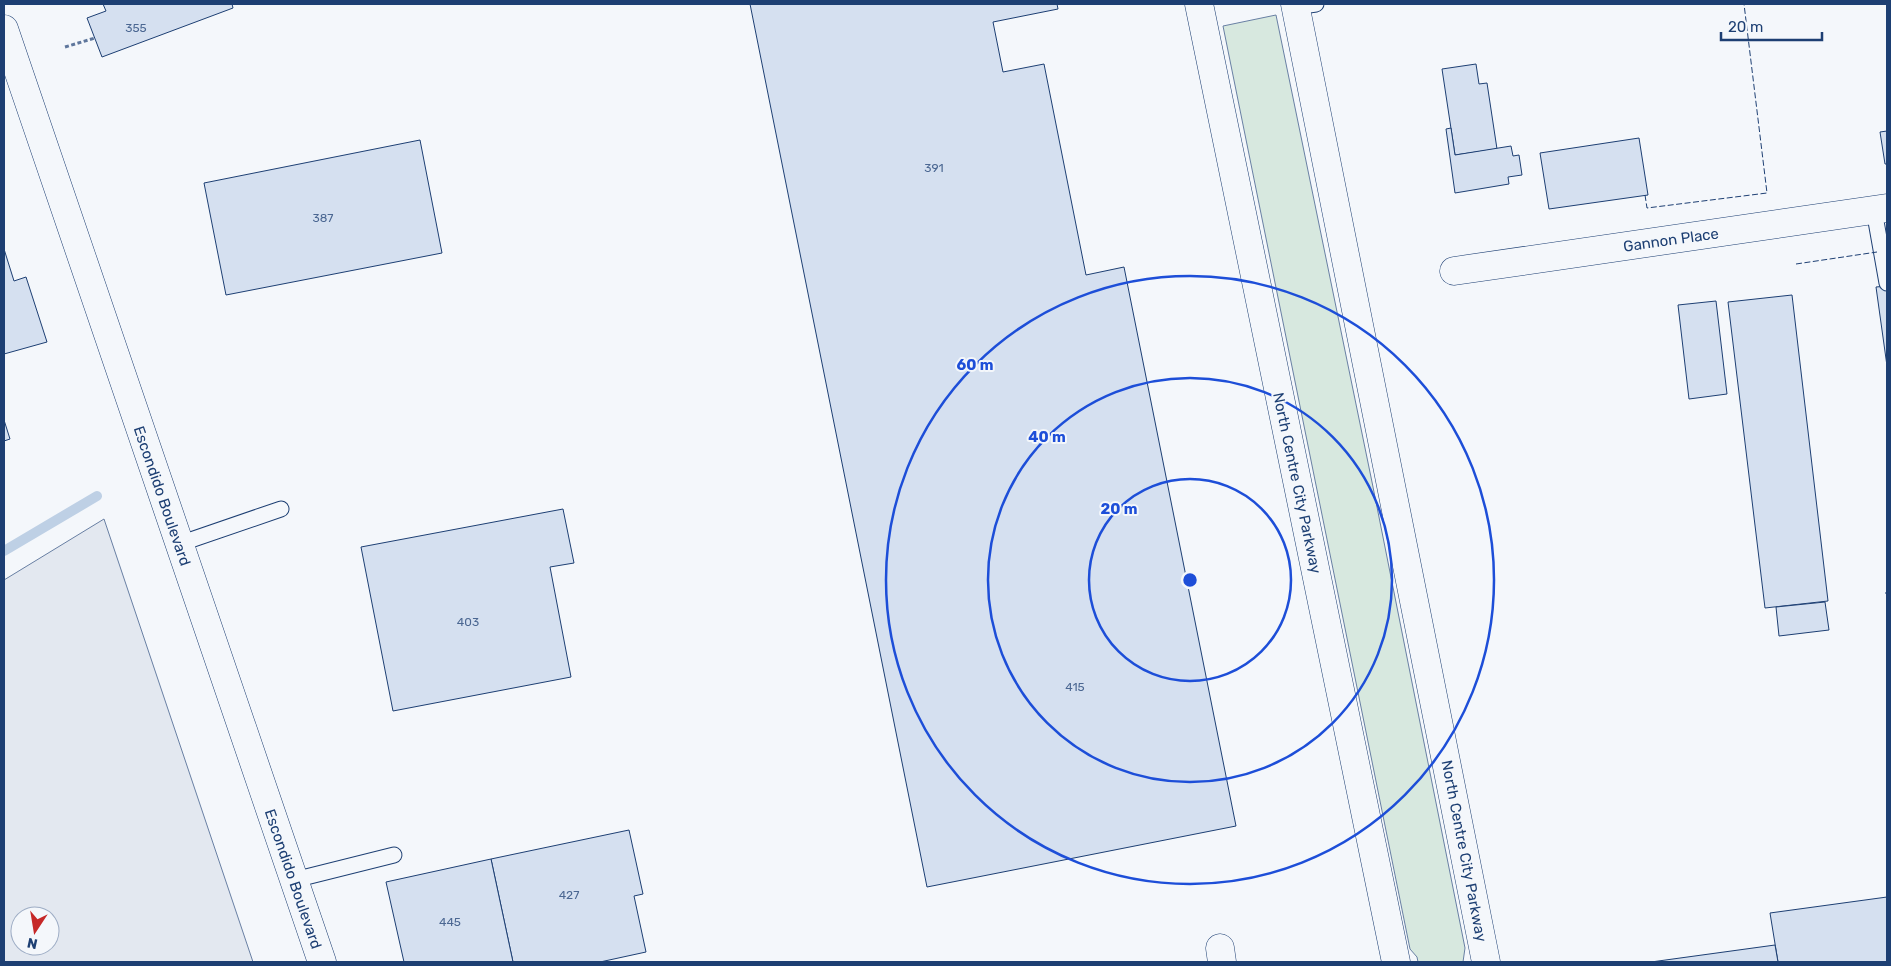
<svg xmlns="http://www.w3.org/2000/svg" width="1891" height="966" font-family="Rubik,sans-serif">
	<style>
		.green { fill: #d7e8df; stroke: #687fa3 }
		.parking { fill: #e3e8f0; stroke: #687fa3; fill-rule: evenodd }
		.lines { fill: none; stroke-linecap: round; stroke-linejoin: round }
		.stream { stroke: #bed0e5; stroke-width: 10 }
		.building { fill: #d5e0f0; stroke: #1d3f73 }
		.lane-casing { stroke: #1d3f73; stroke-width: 17 }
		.street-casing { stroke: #1d3f73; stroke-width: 29 }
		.secondary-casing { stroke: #1d3f73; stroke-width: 29 }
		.highway-casing { stroke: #1d3f73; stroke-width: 29 }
		.path { stroke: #5e769c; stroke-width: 3; stroke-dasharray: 4 2.5; stroke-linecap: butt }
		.lane { stroke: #f4f7fb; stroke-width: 15 }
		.street { stroke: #f4f7fb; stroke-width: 28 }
		.secondary { stroke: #f4f7fb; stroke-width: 28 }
		.highway { stroke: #f4f7fb; stroke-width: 28 }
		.fence { stroke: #1d3f73; stroke-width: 1; stroke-dasharray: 6 2.5; stroke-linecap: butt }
		.ring { fill: none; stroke: #1d4ed8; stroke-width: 2.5 }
		.labels { text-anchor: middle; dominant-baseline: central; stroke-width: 4; stroke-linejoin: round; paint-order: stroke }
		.number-label { font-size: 12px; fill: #4b6792 }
		.street-label { font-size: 15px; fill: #1d3f73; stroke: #f4f7fb }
		.centre { fill: #1d4ed8; stroke: #f4f7fb; stroke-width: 2.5 }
		.ring-label { font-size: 15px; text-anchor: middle; font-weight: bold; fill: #1d4ed8; stroke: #f4f7fb; stroke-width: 4; stroke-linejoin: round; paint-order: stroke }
	</style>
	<rect width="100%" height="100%" fill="#f4f7fb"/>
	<path class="green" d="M 1276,15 L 1372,482 L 1465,948 L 1463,962 L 1418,962 L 1417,957 L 1410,949 L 1223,26 Z"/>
	<path class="parking" d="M 104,519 L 253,962 L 4,962 L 4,580 ZM 20,916 L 50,916 L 50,946 L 20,946 Z"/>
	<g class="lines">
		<path class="stream" d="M 4,551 L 97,496"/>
	</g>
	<g class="building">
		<path d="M 103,4 L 232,4 L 233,8 L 102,57 L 87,18 L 106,11 Z"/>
		<path d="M 750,4 L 1057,4 L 1058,9 L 993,22 L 1003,72 L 1044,64 L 1086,275 L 1124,267 L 1236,826 L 927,887 Z"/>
		<path d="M 1476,64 L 1479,84 L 1487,83 L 1497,149 L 1455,155 L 1442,69 Z"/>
		<path d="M 1451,128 L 1455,155 L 1511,146 L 1513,156 L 1519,155 L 1522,175 L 1508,177 L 1509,184 L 1455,193 L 1446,129 Z"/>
		<path d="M 1887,131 L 1887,164 L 1885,164 L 1880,132 Z"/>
		<path d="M 1639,138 L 1648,195 L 1549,209 L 1540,153 Z"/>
		<path d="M 420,140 L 442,253 L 226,295 L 204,183 Z"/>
		<path d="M 4,249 L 14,281 L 26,277 L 47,342 L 4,354 Z"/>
		<path d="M 1887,286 L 1887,366 L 1876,287 Z"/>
		<path d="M 1792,295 L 1828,601 L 1765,608 L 1728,302 Z"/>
		<path d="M 1716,301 L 1727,394 L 1689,399 L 1678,305 Z"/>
		<path d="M 4,420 L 10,439 L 4,441 Z"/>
		<path d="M 563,509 L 574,563 L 550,567 L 571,677 L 393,711 L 361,547 Z"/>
		<path d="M 1825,602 L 1829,630 L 1779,636 L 1776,607 Z"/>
		<path d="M 629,830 L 643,894 L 634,896 L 646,952 L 600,962 L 513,962 L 491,859 Z"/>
		<path d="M 491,859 L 513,962 L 404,962 L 386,882 Z"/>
		<path d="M 1887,897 L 1887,962 L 1778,962 L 1770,913 Z"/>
		<path d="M 1775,945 L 1778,962 L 1651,962 Z"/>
	</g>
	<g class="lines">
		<g class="lane-casing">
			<g id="lane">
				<path d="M 1295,7 L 1316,4"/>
				<path d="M 1874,210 L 1887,283"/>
				<path d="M 179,544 L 281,509"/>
				<path d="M 294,880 L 394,855"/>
			</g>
		</g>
		<g class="street-casing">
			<g id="street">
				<path d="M 1454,271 L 1887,208"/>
				<path d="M 1220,948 L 1222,962"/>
			</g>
		</g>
		<g class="secondary-casing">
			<path id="secondary" d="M 4,29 L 322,962"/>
		</g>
		<g class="highway-casing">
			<g id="highway">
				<path d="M 1199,4 L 1396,962"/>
				<path d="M 1295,4 L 1486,962"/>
			</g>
		</g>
		<path class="path" d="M 65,47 L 95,38"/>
		<use href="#lane" class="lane"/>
		<use href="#street" class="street"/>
		<use href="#secondary" class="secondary"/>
		<use href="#highway" class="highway"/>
		<g class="fence">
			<path d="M 1645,195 L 1647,208 L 1767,193 L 1744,4"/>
			<path d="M 1796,264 L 1877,252"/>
			<path d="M 1885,593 L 1887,593"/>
		</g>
	</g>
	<g class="ring">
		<circle cx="1190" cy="580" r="101"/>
		<circle cx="1190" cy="580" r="202"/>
		<circle cx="1190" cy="580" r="304"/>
	</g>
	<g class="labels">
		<g class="number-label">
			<text x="136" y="28">355</text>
			<text x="934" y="168">391</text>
			<text x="323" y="218">387</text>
			<text x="468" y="622">403</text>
			<text x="1075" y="687">415</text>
			<text x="569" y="895">427</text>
			<text x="450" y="922">445</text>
		</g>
		<g class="street-label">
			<text transform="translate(1671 240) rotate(-8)">Gannon Place</text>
			<text transform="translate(1297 483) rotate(78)">North Centre City Parkway</text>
			<text transform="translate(162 496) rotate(71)">Escondido Boulevard</text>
			<text transform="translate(1464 851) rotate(79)">North Centre City Parkway</text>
			<text transform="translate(293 879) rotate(71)">Escondido Boulevard</text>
		</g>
	</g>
	<circle cx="1190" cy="580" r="8" class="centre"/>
	<g class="ring-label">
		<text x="975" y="370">60 m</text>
		<text x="1047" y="442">40 m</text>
		<text x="1119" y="514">20 m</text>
	</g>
	<rect width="1891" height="966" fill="none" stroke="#1d3f73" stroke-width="10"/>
	<g transform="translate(35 931) rotate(192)"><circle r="24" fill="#f4f7fb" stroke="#9eadc5"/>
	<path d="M0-4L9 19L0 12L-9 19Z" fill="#c62828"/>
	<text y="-8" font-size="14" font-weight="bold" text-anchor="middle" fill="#1d3f73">N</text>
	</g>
	<path d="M1721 32v8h101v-8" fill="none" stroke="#1d3f73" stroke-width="2.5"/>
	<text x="1728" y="32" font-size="15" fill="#1d3f73" stroke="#f4f7fb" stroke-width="4" paint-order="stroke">20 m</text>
</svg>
